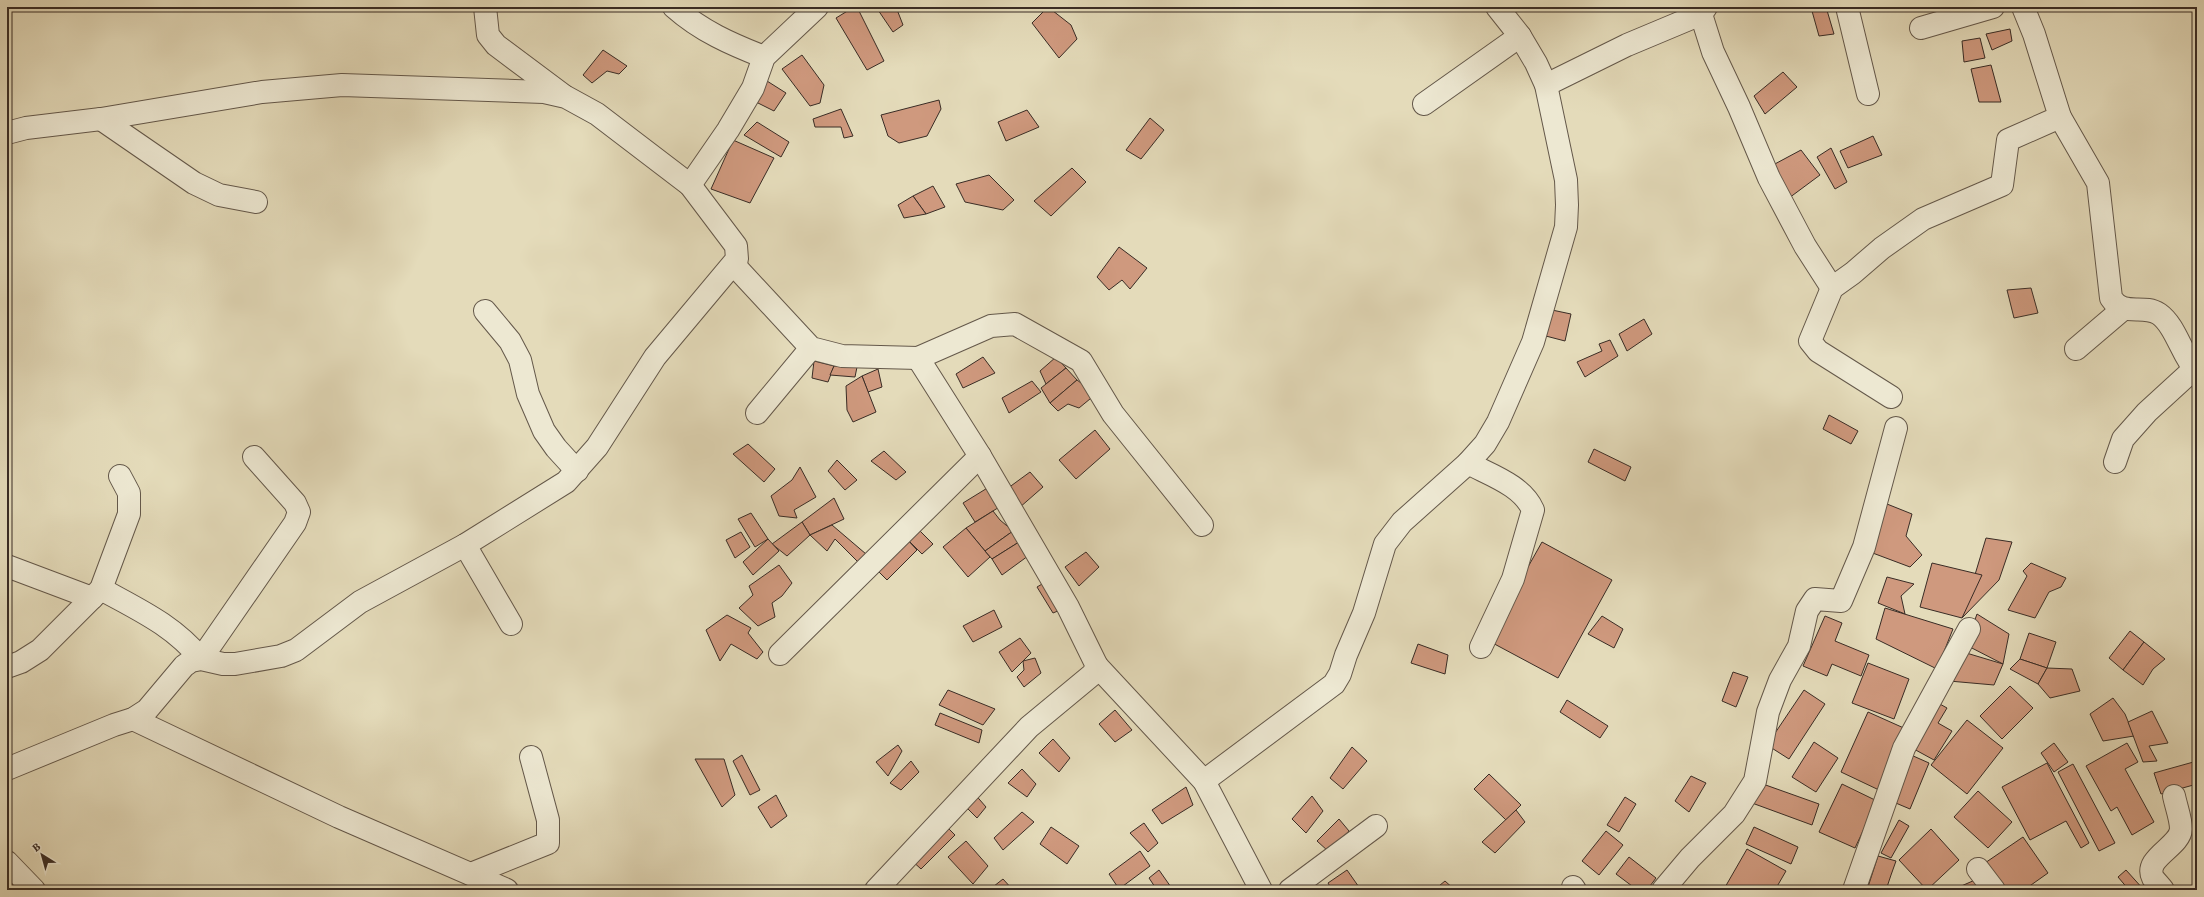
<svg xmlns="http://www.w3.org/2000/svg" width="2204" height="897" font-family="'EB Garamond',serif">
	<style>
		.building { fill: #cf997e; stroke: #392c25 }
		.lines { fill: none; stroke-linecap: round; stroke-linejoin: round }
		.minor-casing { stroke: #64584a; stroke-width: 24 }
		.minor { stroke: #ede8d2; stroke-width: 22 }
	</style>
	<rect width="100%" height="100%" fill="#e4dbba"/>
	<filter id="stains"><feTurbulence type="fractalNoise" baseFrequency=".005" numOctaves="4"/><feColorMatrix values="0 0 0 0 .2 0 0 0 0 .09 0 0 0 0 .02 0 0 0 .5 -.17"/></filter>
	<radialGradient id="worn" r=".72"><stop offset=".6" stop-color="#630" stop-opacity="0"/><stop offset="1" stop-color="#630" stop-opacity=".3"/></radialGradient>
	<g class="building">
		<path d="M 854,7 L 857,7 L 884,61 L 867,70 L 836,18 Z"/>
		<path d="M 876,7 L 896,7 L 903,25 L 893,32 Z"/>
		<path d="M 1048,7 L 1071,25 L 1077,39 L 1059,58 L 1032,23 Z"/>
		<path d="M 1826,7 L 1834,34 L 1819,36 L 1812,11 Z"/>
		<path d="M 2010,29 L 2012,41 L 1992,50 L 1986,34 Z"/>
		<path d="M 1980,38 L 1985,58 L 1964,62 L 1962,41 Z"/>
		<path d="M 603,50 L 627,66 L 619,74 L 607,71 L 592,83 L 583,75 Z"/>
		<path d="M 802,55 L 824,85 L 820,103 L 810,106 L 782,69 Z"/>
		<path d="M 1991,65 L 2001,102 L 1979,102 L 1971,69 Z"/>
		<path d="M 1783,72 L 1797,87 L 1765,114 L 1754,96 Z"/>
		<path d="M 767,81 L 786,93 L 774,111 L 756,102 Z"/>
		<path d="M 939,100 L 941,109 L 927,136 L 899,143 L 888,136 L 881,115 Z"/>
		<path d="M 841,109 L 853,136 L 844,138 L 841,127 L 815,127 L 813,119 Z"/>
		<path d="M 1027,110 L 1039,127 L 1006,141 L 998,122 Z"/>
		<path d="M 1150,118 L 1164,130 L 1141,159 L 1126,150 Z"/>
		<path d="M 757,122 L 789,142 L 781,157 L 744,135 Z"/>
		<path d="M 1873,136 L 1882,155 L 1848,168 L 1840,151 Z"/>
		<path d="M 733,140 L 774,158 L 750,203 L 711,189 Z"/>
		<path d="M 1831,148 L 1847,182 L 1835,189 L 1817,157 Z"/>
		<path d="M 1801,150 L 1820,175 L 1789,198 L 1773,165 Z"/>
		<path d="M 1072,168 L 1086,182 L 1051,216 L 1034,201 Z"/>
		<path d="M 989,175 L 1014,200 L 1003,210 L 965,202 L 956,184 Z"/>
		<path d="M 933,186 L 945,207 L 926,214 L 913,196 Z"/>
		<path d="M 913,196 L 926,214 L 904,218 L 898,205 Z"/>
		<path d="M 1119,247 L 1147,268 L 1130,289 L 1122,280 L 1109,290 L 1097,277 Z"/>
		<path d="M 2031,288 L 2038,313 L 2014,318 L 2007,290 Z"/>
		<path d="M 1552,310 L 1571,314 L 1565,341 L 1542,335 Z"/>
		<path d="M 1644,319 L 1652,334 L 1627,351 L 1619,334 Z"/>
		<path d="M 1610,340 L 1618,356 L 1585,377 L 1577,362 L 1602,351 L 1599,344 Z"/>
		<path d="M 983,357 L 995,373 L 963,388 L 956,374 Z"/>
		<path d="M 1056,357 L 1066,368 L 1046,384 L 1040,371 Z"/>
		<path d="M 814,361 L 834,366 L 828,382 L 812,378 Z"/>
		<path d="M 834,366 L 857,367 L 855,377 L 830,375 Z"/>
		<path d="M 1066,368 L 1077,380 L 1050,403 L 1041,388 Z"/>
		<path d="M 878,369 L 882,387 L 868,392 L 862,376 Z"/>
		<path d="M 862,376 L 876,412 L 853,422 L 847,410 L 846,386 Z"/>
		<path d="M 1077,380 L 1096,394 L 1079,408 L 1068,404 L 1058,411 L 1050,403 Z"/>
		<path d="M 1032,381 L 1041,392 L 1009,413 L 1002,398 Z"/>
		<path d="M 1829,415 L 1858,431 L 1851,444 L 1823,429 Z"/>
		<path d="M 1095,430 L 1110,449 L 1076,479 L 1059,460 Z"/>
		<path d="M 748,444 L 775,469 L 764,482 L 733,454 Z"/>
		<path d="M 1594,449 L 1631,467 L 1625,481 L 1588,462 Z"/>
		<path d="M 884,451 L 906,472 L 896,480 L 871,461 Z"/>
		<path d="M 837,460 L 857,480 L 845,490 L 828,471 Z"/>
		<path d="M 800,467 L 816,497 L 794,510 L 797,518 L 779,516 L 771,496 L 792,480 Z"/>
		<path d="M 1030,472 L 1043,487 L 1019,508 L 1004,491 Z"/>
		<path d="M 989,487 L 1001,506 L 975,522 L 963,503 Z"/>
		<path d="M 834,498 L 844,519 L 810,535 L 802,522 Z"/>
		<path d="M 1887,504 L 1912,514 L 1906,536 L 1922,555 L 1910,567 L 1870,552 Z"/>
		<path d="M 993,511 L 1000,520 L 1013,531 L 985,551 L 966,528 Z"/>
		<path d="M 751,513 L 768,539 L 755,547 L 738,519 Z"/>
		<path d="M 802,522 L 810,535 L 787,556 L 772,544 Z"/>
		<path d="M 832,525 L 866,554 L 858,562 L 835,539 L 827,551 L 810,535 Z"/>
		<path d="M 914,525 L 933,544 L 922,554 L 903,535 Z"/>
		<path d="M 966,528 L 990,557 L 968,577 L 943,547 Z"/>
		<path d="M 1013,531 L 1019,542 L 992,559 L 985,551 Z"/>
		<path d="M 741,532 L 750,547 L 735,558 L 726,540 Z"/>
		<path d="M 903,535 L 917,550 L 887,580 L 873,566 Z"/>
		<path d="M 1986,538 L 2012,542 L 1999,580 L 1962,618 Z"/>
		<path d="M 768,539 L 779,551 L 753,575 L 743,562 Z"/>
		<path d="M 1019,542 L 1028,556 L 1002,575 L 992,559 Z"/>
		<path d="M 1542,542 L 1612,580 L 1558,678 L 1487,640 Z"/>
		<path d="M 1086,552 L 1099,567 L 1079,586 L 1065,567 Z"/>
		<path d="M 1932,563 L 1982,575 L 1962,618 L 1920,607 Z"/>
		<path d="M 2031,563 L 2066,578 L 2061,587 L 2049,592 L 2035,618 L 2008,610 L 2027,576 L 2023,571 Z"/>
		<path d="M 779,565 L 792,583 L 782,596 L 772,603 L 775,617 L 758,626 L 739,608 L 753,595 L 749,586 Z"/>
		<path d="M 1887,577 L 1914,584 L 1901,596 L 1905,614 L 1878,603 Z"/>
		<path d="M 1049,580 L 1065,608 L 1053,613 L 1037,587 Z"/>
		<path d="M 1885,608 L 1953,629 L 1937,669 L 1876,639 Z"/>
		<path d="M 994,610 L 1002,627 L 973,642 L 963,626 Z"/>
		<path d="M 1977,614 L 2009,634 L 2003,664 L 1966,645 Z"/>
		<path d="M 727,615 L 751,628 L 748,633 L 763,652 L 757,659 L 731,644 L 720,661 L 706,630 Z"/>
		<path d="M 1602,616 L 1623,629 L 1614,648 L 1588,634 Z"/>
		<path d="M 1825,616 L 1842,623 L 1835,641 L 1869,655 L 1861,676 L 1832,664 L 1827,676 L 1803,666 Z"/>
		<path d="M 2130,631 L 2144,642 L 2123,670 L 2109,658 Z"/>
		<path d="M 2029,633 L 2056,642 L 2047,668 L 2020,659 Z"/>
		<path d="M 1020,638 L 1031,653 L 1012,672 L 999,652 Z"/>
		<path d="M 2144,642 L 2165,659 L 2153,669 L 2143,685 L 2123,670 Z"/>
		<path d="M 1418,644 L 1448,655 L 1445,674 L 1411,663 Z"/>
		<path d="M 1963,652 L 2003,664 L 1994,685 L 1949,681 Z"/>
		<path d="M 1035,658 L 1041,673 L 1024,687 L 1017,677 L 1024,670 L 1023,661 Z"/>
		<path d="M 2020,659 L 2047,668 L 2038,684 L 2010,669 Z"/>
		<path d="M 1868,663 L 1909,679 L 1894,719 L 1852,703 Z"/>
		<path d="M 2047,668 L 2072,669 L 2080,691 L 2050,698 L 2038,684 Z"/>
		<path d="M 1733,672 L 1748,677 L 1736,707 L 1722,701 Z"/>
		<path d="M 2010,686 L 2033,708 L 2002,739 L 1980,716 Z"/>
		<path d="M 948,690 L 995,709 L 983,725 L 939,705 Z"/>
		<path d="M 1804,690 L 1825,704 L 1789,759 L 1767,745 Z"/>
		<path d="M 2113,698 L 2125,714 L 2134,736 L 2103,741 L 2090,714 Z"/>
		<path d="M 1567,700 L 1608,726 L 1600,738 L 1560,712 Z"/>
		<path d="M 1938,703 L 1947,708 L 1938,723 L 1952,731 L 1934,760 L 1912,748 Z"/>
		<path d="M 1115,710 L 1132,730 L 1115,742 L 1099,724 Z"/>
		<path d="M 2152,711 L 2168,743 L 2149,746 L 2157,761 L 2143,762 L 2128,722 Z"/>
		<path d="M 1868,712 L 1906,729 L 1879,790 L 1841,772 Z"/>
		<path d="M 940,713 L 982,730 L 979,743 L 935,725 Z"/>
		<path d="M 1967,720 L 2003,748 L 1967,794 L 1931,765 Z"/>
		<path d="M 1053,739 L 1070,758 L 1059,772 L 1039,753 Z"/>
		<path d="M 1814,742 L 1838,758 L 1816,792 L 1792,777 Z"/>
		<path d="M 2054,743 L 2068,762 L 2054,772 L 2041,753 Z"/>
		<path d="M 2127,743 L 2138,762 L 2125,769 L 2154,822 L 2132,835 L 2117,807 L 2111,811 L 2086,766 Z"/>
		<path d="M 898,745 L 902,751 L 888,776 L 876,762 Z"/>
		<path d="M 1352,747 L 1367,761 L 1343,789 L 1330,778 Z"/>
		<path d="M 742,755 L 760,790 L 750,795 L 733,761 Z"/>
		<path d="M 1911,755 L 1929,763 L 1910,809 L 1891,801 Z"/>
		<path d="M 695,759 L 724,759 L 735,795 L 722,807 Z"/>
		<path d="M 911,761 L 919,772 L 901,790 L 890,783 Z"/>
		<path d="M 2197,761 L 2197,784 L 2161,794 L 2154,773 Z"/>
		<path d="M 2047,763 L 2089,843 L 2081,848 L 2066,821 L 2030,840 L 2002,787 Z"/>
		<path d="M 2073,764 L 2115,843 L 2099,851 L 2058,772 Z"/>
		<path d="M 1022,769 L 1036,784 L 1027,797 L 1008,783 Z"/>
		<path d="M 1489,774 L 1521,805 L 1506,820 L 1474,789 Z"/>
		<path d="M 1691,776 L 1706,783 L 1689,812 L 1675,801 Z"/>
		<path d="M 1760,783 L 1819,804 L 1812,825 L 1752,803 Z"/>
		<path d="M 1842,784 L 1877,801 L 1855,848 L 1819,832 Z"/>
		<path d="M 1186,787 L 1193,805 L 1162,824 L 1152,810 Z"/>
		<path d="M 1978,791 L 2012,822 L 1988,848 L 1954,817 Z"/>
		<path d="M 973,792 L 986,807 L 977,818 L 962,803 Z"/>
		<path d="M 776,795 L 787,816 L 771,828 L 758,807 Z"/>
		<path d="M 1312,796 L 1323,811 L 1306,833 L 1292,819 Z"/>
		<path d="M 1625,797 L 1636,804 L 1619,832 L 1607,825 Z"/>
		<path d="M 1516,810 L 1525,822 L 1495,853 L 1482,842 Z"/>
		<path d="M 1022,812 L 1034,822 L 1003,850 L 994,838 Z"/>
		<path d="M 1339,819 L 1349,831 L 1328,851 L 1317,841 Z"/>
		<path d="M 1899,820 L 1909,826 L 1891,858 L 1881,853 Z"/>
		<path d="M 1144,823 L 1158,843 L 1148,852 L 1130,833 Z"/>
		<path d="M 944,824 L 955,835 L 921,869 L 910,859 Z"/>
		<path d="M 1051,827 L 1079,846 L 1067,864 L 1040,844 Z"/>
		<path d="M 1754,827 L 1798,847 L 1791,864 L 1746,844 Z"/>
		<path d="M 1931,829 L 1959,860 L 1927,890 L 1899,860 Z"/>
		<path d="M 1606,831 L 1623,845 L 1599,875 L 1582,861 Z"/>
		<path d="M 2023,837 L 2048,873 L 2024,890 L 2000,890 L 1982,865 Z"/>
		<path d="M 966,841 L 988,866 L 973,884 L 948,857 Z"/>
		<path d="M 1747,849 L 1786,871 L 1775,890 L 1724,889 Z"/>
		<path d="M 1140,851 L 1150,866 L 1119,889 L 1109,874 Z"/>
		<path d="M 1878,856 L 1896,861 L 1891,875 L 1886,890 L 1867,890 Z"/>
		<path d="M 1629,857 L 1656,878 L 1647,890 L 1630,890 L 1632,886 L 1616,874 Z"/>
		<path d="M 1159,870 L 1173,890 L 1157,890 L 1149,878 Z"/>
		<path d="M 1347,870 L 1361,890 L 1332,890 L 1328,883 Z"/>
		<path d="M 2126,870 L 2144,890 L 2129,890 L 2118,877 Z"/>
		<path d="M 1982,877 L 1987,890 L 1952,890 Z"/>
		<path d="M 1003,879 L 1013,890 L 989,890 Z"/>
		<path d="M 1445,881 L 1455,890 L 1434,890 Z"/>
	</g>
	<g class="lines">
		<g class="minor-casing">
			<g id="minor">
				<path d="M 485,7 L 488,35 L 496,45 L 563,95"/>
				<path d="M 674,7 C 701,31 731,44 764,57"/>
				<path d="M 1847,7 L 1868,94"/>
				<path d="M 1701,14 L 1713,52 L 1739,107 L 1769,178 L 1805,246 L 1832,288"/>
				<path d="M 1921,28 L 1993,7"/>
				<path d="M 1546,85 L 1627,45 L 1701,14 L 1706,7"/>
				<path d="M 1424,104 L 1520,36"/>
				<path d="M 2060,117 L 2098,183 L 2111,298 C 2124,318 2142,303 2159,314 C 2176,326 2182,356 2197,372"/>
				<path d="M 101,119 L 194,183 L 219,195 L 256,202"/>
				<path d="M 7,133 L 26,128 L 101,119 L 262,92 L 342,85 L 544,92 L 566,97 L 597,114 L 690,185 L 736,246 L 737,259 L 655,357 L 597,447 L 566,482 L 465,545 L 360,602 L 296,650 L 281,656 L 235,664 L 223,664 L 201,659 L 191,661 L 184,666 L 147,710 L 133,719 L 114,725 L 7,769"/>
				<path d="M 690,185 L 728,130 L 753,88 L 764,57 L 817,7"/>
				<path d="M 734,265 L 811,348 L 842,356 L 918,358 L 991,326 L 1015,324 L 1081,361 L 1113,414 L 1202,525"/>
				<path d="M 485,311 L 510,341 L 520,360 L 528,394 L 544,431 L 556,448 L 577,471"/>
				<path d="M 2076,349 L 2123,309"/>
				<path d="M 1891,397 L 1818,351 L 1810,341 L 1832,288 L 1853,273 L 1882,248 L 1923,219 L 2002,185 L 2008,140 L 2060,117 L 2034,34 L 2023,7"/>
				<path d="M 757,413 L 811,348"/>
				<path d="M 2115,462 L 2123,439 L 2147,412 L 2194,369"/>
				<path d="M 1468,463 C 1490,475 1522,485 1533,510 L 1513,579 L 1481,647"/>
				<path d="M 465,545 L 511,624"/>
				<path d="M 7,566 L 92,598"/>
				<path d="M 101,589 C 139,610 173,625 201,659 L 295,523 L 299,512 L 295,503 L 254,457"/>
				<path d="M 780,654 L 980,456"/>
				<path d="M 1097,666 L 1204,781 L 1261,890"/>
				<path d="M 7,667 L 21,662 L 40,650 L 101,589 L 129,514 L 129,493 L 120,476"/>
				<path d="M 133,719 L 339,817 L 507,890"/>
				<path d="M 1204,781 L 1334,684 L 1340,674 L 1346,655 L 1364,613 L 1385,544 L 1402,522 L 1467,464 L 1485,444 L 1498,422 L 1533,342 L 1566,227 L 1567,205 L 1566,180 L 1546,85 L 1536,63 L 1520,36 L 1497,7"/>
				<path d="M 7,862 L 34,890"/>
				<path d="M 1978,869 L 1994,890"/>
				<path d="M 471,874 L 548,843 L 548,820 L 531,757"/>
				<path d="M 1573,887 L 1575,890"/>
				<path d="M 876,890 L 1029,727 L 1093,674 L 1097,666 L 1068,607 L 980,456 L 918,358"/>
				<path d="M 1290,890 L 1376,826"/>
				<path d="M 1663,890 L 1690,858 L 1734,814 L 1755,781 L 1768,712 L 1780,680 L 1799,646 L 1807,611 L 1815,599 L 1841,601 L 1864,547 L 1896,428"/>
				<path d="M 1854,890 L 1904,748 L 1969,629"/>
				<path d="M 2163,890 C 2160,886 2156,882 2153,878 C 2143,858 2180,847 2181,829 C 2181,819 2176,806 2174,796"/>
			</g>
		</g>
		<use href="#minor" class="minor"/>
	</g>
	<rect width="2204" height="897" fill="none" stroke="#e4dbba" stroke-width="24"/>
	<rect x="8" y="8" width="2188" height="881" fill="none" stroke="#392c25" stroke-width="2"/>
	<rect x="12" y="12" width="2180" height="873" fill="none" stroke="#392c25"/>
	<g transform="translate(42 855) rotate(323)" stroke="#ede8d2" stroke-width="3" paint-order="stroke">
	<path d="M0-3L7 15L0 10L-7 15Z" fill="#392c25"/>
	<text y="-6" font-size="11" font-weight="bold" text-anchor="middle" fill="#392c25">B</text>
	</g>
	<rect width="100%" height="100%" filter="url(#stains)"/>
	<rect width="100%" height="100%" fill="url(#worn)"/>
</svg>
